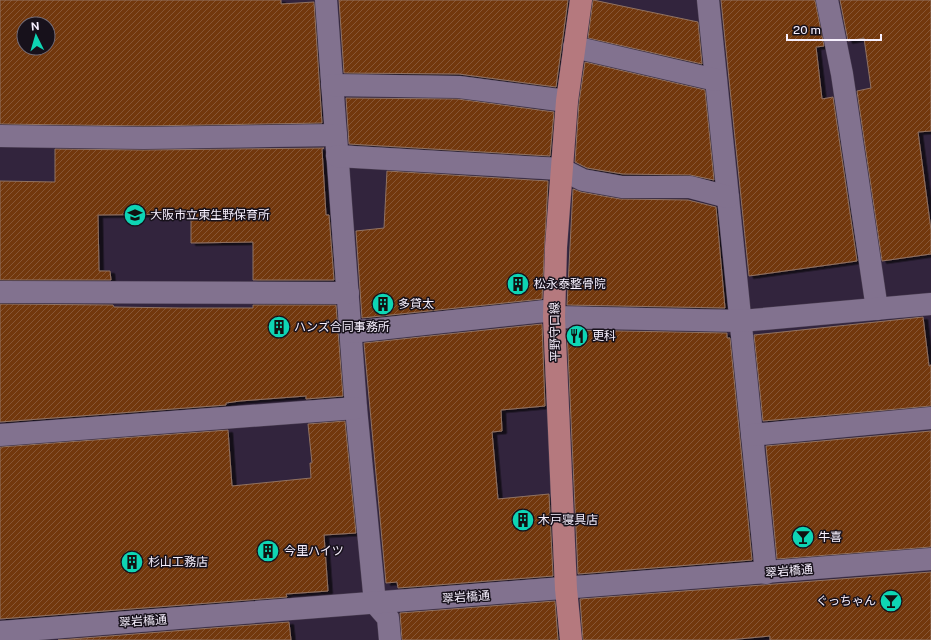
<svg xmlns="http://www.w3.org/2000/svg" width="931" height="640" font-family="'Public Sans','Noto Sans JP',sans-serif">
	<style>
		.building { fill: url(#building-hatch); stroke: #917261; fill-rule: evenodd; filter: url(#shadow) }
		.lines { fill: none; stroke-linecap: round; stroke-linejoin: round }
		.minor-casing { stroke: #4b3f53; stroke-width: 23 }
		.major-casing { stroke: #4b3f53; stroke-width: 23 }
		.minor { stroke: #82728f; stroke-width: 22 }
		.major { stroke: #b5797e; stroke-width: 22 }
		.labels { text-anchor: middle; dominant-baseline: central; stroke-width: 3; stroke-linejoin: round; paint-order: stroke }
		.poi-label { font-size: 12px; fill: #f7f0fe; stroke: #17111b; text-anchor: start }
		.street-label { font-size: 12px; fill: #f7f0fe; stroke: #17111b }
	</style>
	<defs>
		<pattern id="building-hatch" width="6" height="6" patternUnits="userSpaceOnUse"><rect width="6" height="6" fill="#723911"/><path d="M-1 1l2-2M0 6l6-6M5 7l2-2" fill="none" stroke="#875635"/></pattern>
		<filter id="shadow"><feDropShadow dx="4.5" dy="2.5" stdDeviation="0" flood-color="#0009"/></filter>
	</defs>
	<rect width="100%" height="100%" fill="#32243d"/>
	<g class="building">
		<path d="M 0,0 L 281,0 L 281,4 L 314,2 L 322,123 L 144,126 L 0,124 ZM 24,24 L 48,24 L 48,48 L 24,48 Z"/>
		<path d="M 339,0 L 568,0 L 556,87 L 459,74 L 344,73 Z"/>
		<path d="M 593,0 L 698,22 L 702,64 L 588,38 Z"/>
		<path d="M 721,0 L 815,0 L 824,46 L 816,47 L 822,99 L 833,97 L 857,261 L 749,276 Z"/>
		<path d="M 840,0 L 931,0 L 931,131 L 918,132 L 931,230 L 931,254 L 882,261 L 857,91 L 871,88 L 864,38 L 848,41 Z"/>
		<path d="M 585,62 L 705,90 L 714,180 L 690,175 L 623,174 L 587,168 L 575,162 L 579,102 Z"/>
		<path d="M 346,98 L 458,99 L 554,112 L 550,156 L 349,144 Z"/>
		<path d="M 324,148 L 322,149 L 326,215 L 329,215 L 334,280 L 253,280 L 253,242 L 191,243 L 191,214 L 98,215 L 99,271 L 110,271 L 111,280 L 0,280 L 0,181 L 55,182 L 55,149 L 144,150 Z"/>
		<path d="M 387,171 L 548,181 L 542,299 L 362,318 L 356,231 L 384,228 Z"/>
		<path d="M 573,189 L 581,192 L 620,199 L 688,200 L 716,207 L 725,308 L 567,305 Z"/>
		<path d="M 0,304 L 113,305 L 114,307 L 181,308 L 253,308 L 253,305 L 336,305 L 343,396 L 306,399 L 306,396 L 240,401 L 226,403 L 226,405 L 0,422 Z"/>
		<path d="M 923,317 L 929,366 L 931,365 L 931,406 L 763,421 L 754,335 Z"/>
		<path d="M 542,324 L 545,406 L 501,410 L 502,431 L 492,432 L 498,499 L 549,494 L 553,576 L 398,588 L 397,582 L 386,583 L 364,343 Z"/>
		<path d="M 567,330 L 727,333 L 727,338 L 730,338 L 752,560 L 578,574 Z"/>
		<path d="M 345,421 L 356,533 L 324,535 L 328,591 L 286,594 L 287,597 L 0,619 L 0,447 L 228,430 L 232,486 L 311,478 L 310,463 L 312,463 L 308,424 Z"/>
		<path d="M 931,431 L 931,547 L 777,559 L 766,446 Z"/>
		<path d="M 931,572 L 931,640 L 770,640 L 770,636 L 728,640 L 583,640 L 580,599 Z"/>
		<path d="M 555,601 L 558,640 L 402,640 L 400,613 Z"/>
		<path d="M 289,622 L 291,640 L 58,640 Z"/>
	</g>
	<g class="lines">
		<g class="minor-casing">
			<g id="minor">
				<path d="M 326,0 L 356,408 L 375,603 L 388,618 L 390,640"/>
				<path d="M 708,0 L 766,573"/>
				<path d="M 827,0 L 842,74 L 877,309"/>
				<path d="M 574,47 L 716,80"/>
				<path d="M 332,85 L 459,87 L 567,101"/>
				<path d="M 0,136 L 144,138 L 336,135"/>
				<path d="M 337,156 L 561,169 L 583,180 L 622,187 L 690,187 L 728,197"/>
				<path d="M 0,292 L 348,293"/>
				<path d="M 554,317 L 741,321 L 931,304"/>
				<path d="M 351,332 L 554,310"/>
				<path d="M 0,435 L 356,408"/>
				<path d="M 752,435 L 931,418"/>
				<path d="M 0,632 L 931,559"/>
			</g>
		</g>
		<g class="major-casing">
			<path id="major" d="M 571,640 L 566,589 L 554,317 L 556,247 L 567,101 L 581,0"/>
		</g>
		<use href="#minor" class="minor"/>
		<use href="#major" class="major"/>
	</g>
	<defs>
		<g id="school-disc" transform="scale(1.15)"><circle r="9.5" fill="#0ed5b4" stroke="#17111b"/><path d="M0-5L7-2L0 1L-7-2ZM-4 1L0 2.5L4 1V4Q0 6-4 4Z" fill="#111"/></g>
		<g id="building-disc" transform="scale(1.15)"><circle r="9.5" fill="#0ed5b4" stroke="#17111b"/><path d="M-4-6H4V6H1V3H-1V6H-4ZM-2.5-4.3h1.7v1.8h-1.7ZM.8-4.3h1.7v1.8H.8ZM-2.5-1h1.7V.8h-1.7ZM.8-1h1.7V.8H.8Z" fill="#111"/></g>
		<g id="restaurant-disc" transform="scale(1.15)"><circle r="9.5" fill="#0ed5b4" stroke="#17111b"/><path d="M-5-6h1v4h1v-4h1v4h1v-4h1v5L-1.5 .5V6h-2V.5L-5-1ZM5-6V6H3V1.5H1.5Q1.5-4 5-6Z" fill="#111"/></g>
		<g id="bar-disc" transform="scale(1.15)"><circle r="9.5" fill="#0ed5b4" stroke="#17111b"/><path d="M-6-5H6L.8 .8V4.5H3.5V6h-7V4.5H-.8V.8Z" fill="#111"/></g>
	</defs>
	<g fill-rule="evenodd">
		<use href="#school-disc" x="135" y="215"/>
		<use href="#building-disc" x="518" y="284"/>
		<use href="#building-disc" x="383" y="304"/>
		<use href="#building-disc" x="279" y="327"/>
		<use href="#restaurant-disc" x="577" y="336"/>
		<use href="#building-disc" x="523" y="520"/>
		<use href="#bar-disc" x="803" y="537"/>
		<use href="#building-disc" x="268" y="551"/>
		<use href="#building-disc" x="132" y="562"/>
		<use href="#bar-disc" x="891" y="601"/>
	</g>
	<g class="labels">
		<g class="poi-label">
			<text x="150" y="215">大阪市立東生野保育所</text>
			<text x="534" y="284">松永泰整骨院</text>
			<text x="398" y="304">多貸太</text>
			<text x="294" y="327">ハンズ合同事務所</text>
			<text x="592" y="336">更科</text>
			<text x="538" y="520">木戸寝具店</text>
			<text x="818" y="537">牛喜</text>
			<text x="284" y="551">今里ハイツ</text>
			<text x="148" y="562">杉山工務店</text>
			<text x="876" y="601" text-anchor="end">ぐっちゃん</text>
		</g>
		<g class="street-label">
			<text transform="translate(555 332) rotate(-91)">平野守口線</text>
			<text transform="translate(789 571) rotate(-5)">翠岩橋通</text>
			<text transform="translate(466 597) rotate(-4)">翠岩橋通</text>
			<text transform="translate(143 621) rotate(-4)">翠岩橋通</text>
		</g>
	</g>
	<g transform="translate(36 36) rotate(355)"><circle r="19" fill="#17111b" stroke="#716a76"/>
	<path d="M0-3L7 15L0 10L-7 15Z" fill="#0ed5b4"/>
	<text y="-6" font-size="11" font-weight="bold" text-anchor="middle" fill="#f7f0fe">N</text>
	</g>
	<path d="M787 34v6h94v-6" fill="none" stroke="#f7f0fe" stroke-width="2"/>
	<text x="793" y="34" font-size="12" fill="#f7f0fe" stroke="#17111b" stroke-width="3" paint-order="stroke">20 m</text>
</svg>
